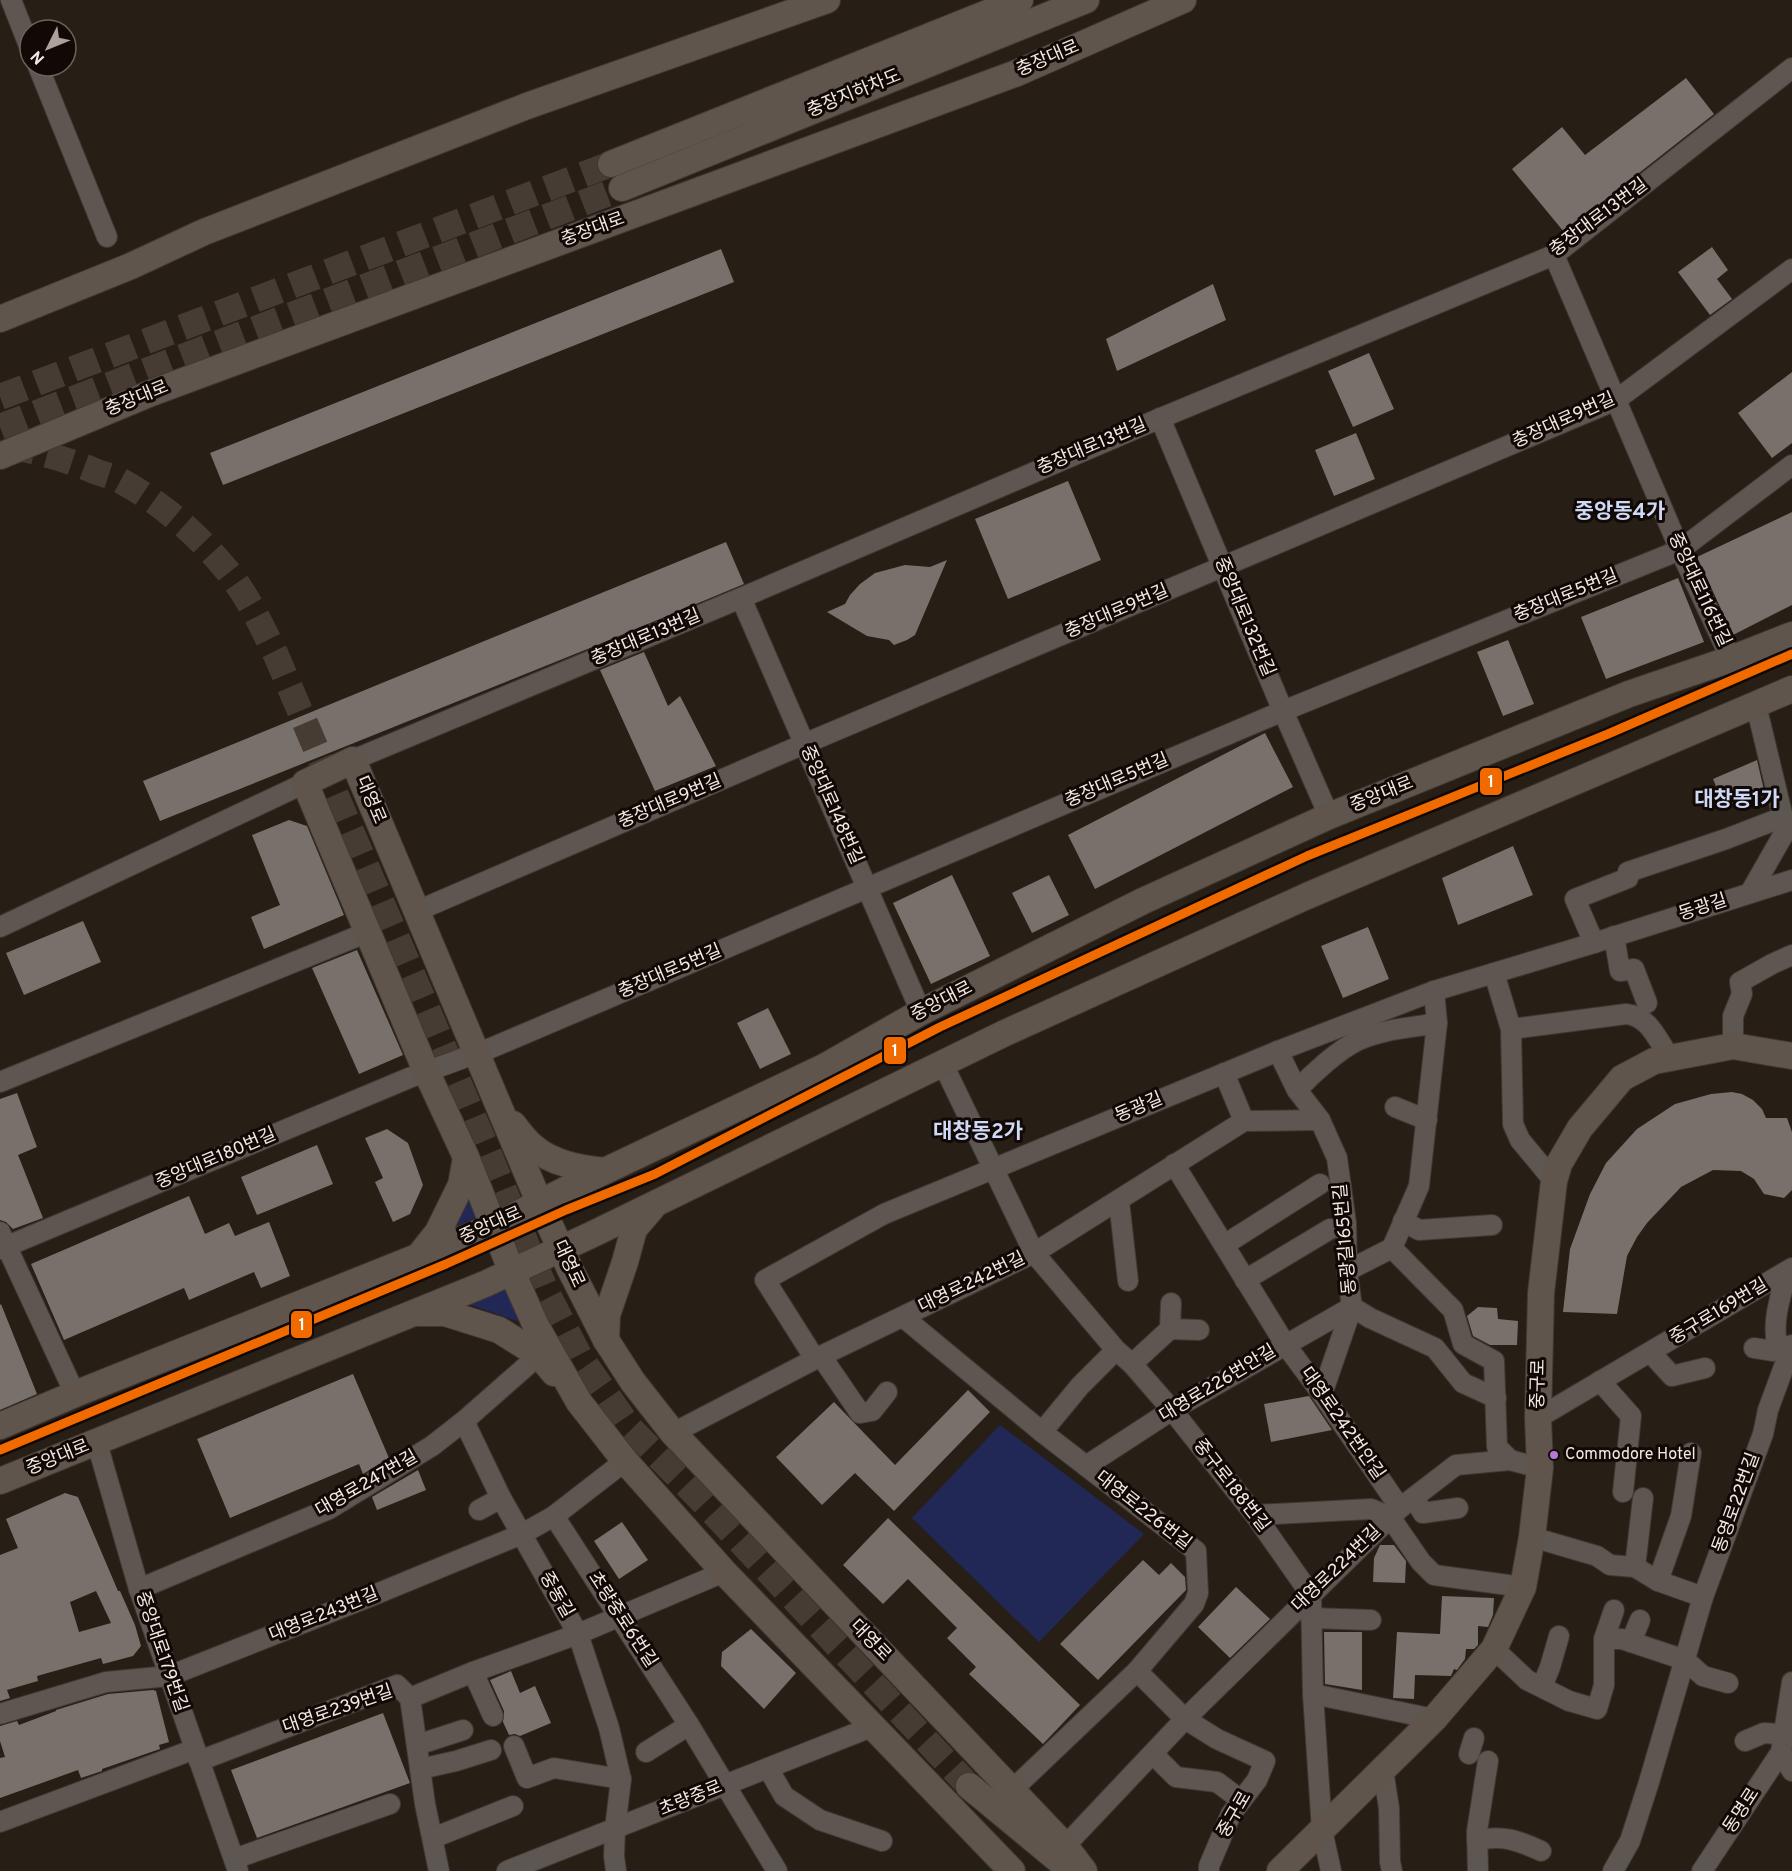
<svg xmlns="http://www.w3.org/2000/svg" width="1792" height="1871" font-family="Overpass,'Noto Sans KR',sans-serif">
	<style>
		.green { fill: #222856 }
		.building { fill: #78706a; fill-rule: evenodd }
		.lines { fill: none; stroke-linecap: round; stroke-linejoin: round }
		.major-tunnel { stroke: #463c34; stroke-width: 26; stroke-dasharray: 26 13; stroke-linecap: butt }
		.minor-casing { stroke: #403933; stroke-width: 22 }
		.major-casing { stroke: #403933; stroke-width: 28 }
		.minor { stroke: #5d5651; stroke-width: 20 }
		.major { stroke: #60554c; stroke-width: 26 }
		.metro-1-casing { stroke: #100905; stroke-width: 14 }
		.metro-1 { stroke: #f06a00; stroke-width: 9 }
		.bus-dot { fill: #ba77d6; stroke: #100905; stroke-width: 2 }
		.labels { text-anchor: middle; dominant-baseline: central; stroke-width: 6; stroke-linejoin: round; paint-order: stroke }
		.bus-label { font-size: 16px; fill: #f3e9e0; stroke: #100905; text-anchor: start }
		.street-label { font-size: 18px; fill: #f3e9e0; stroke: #100905 }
		.quarter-label { font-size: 21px; font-weight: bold; fill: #cfd8f4; stroke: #100905 }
		.line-badge { stroke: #100905; stroke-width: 2 }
		.badge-label { font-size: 16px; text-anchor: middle; font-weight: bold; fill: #fff }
	</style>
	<rect width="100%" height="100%" fill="#271e16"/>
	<g class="green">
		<path d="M 471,1186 L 483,1215 L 456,1226 Z"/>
		<path d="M 504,1287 L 523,1323 L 465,1303 Z"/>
		<path d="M 1000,1425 L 1144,1534 L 1039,1642 L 912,1518 Z"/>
	</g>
	<g class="building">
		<path d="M 1686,78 L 1714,114 L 1564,232 L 1512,169 L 1562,127 L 1585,155 Z"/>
		<path d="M 1712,247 L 1728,270 L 1717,279 L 1732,299 L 1710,315 L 1678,272 Z"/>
		<path d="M 721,249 L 734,282 L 223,485 L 210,453 Z"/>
		<path d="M 1213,284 L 1226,320 L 1117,371 L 1106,339 Z"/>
		<path d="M 1369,353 L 1394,409 L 1353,427 L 1328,371 Z"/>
		<path d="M 1792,372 L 1792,443 L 1772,458 L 1738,413 Z"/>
		<path d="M 1356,433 L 1375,479 L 1334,496 L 1315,450 Z"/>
		<path d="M 1068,481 L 1101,560 L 1008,599 L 975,519 Z"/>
		<path d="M 1792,512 L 1792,605 L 1733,635 L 1697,557 Z"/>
		<path d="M 726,542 L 744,584 L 590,648 L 160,821 L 143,781 Z"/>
		<path d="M 947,560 L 915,635 L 907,640 L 894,645 L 889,640 L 867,636 L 827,612 L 845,604 L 850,595 L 860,584 L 875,573 L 905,565 L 930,567 Z"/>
		<path d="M 1678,578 L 1704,642 L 1606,679 L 1581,617 Z"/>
		<path d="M 1508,640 L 1534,704 L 1503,716 L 1477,652 Z"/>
		<path d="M 644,652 L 668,706 L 680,696 L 716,766 L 655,791 L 600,670 Z"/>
		<path d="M 1265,733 L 1293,787 L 1095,889 L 1068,835 Z"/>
		<path d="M 1757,760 L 1764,790 L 1725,807 L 1713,779 Z"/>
		<path d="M 289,820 L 307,826 L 344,915 L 264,949 L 251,917 L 280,905 L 252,835 Z"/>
		<path d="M 1513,846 L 1533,895 L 1458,925 L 1442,878 Z"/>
		<path d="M 952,875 L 990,956 L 931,984 L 893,903 Z"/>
		<path d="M 1049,875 L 1069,915 L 1032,933 L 1012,893 Z"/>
		<path d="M 83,921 L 101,962 L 24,995 L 6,953 Z"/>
		<path d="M 1368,927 L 1389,979 L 1343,998 L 1321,946 Z"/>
		<path d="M 357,950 L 403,1055 L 359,1074 L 312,968 Z"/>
		<path d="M 768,1008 L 791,1054 L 760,1069 L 737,1023 Z"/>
		<path d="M 1732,1092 L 1742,1094 L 1753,1100 L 1762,1109 L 1766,1118 L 1787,1118 L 1792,1132 L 1792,1190 L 1784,1198 L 1764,1194 L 1754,1179 L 1741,1171 L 1713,1170 L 1681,1187 L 1647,1223 L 1637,1237 L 1627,1256 L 1617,1314 L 1563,1312 L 1570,1249 L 1590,1194 L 1606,1163 L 1637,1129 L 1675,1104 L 1711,1094 Z"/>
		<path d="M 17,1093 L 37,1147 L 18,1155 L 43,1218 L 13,1229 L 6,1222 L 0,1220 L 0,1099 Z"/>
		<path d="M 387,1129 L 408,1143 L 423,1185 L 410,1214 L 393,1222 L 375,1182 L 383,1178 L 365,1138 Z"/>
		<path d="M 317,1145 L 333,1184 L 257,1215 L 241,1177 Z"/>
		<path d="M 189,1196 L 205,1234 L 229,1223 L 235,1236 L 269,1222 L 290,1276 L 261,1288 L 254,1272 L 189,1300 L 184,1288 L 64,1340 L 31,1264 Z"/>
		<path d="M 1,1304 L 37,1394 L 0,1410 L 0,1305 Z"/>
		<path d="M 1478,1307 L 1497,1308 L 1498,1319 L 1518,1321 L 1517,1345 L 1490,1345 L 1473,1336 L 1467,1316 Z"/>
		<path d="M 353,1374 L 389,1458 L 363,1474 L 359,1464 L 230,1518 L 197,1439 Z"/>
		<path d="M 968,1390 L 990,1412 L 894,1511 L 855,1473 L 822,1505 L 776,1457 L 834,1402 L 895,1465 Z"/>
		<path d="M 1309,1396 L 1332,1430 L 1271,1442 L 1264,1404 Z"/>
		<path d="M 418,1470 L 426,1490 L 377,1510 L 372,1497 Z"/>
		<path d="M 65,1493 L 78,1497 L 118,1591 L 120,1591 L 135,1625 L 141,1646 L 133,1656 L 103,1664 L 101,1658 L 37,1676 L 38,1681 L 7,1690 L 10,1698 L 0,1701 L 0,1555 L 18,1548 L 6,1519 ZM 96,1591 L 111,1623 L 79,1632 L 70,1602 Z"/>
		<path d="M 888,1518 L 1080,1705 L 1043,1744 L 969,1674 L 976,1667 L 947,1638 L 957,1628 L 908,1579 L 883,1604 L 843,1565 Z"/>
		<path d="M 622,1522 L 648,1560 L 619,1579 L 594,1541 Z"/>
		<path d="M 1380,1545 L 1394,1545 L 1406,1561 L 1405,1583 L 1373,1582 L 1374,1558 Z"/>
		<path d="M 1143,1560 L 1159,1575 L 1171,1563 L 1185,1577 L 1186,1590 L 1098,1680 L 1060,1644 Z"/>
		<path d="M 1236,1587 L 1270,1619 L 1230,1658 L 1198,1627 Z"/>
		<path d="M 1442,1596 L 1494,1598 L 1493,1615 L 1488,1627 L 1478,1626 L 1478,1645 L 1474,1649 L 1466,1649 L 1465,1659 L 1457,1670 L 1454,1669 L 1451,1676 L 1415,1675 L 1414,1699 L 1393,1698 L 1397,1632 L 1440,1634 Z"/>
		<path d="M 751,1629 L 796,1673 L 764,1709 L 721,1666 L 722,1652 Z"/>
		<path d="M 1324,1632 L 1362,1632 L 1362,1690 L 1325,1684 Z"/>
		<path d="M 511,1671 L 520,1693 L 535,1686 L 551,1723 L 520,1736 L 515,1734 L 509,1735 L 503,1722 L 504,1711 L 490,1680 Z"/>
		<path d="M 153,1690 L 156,1691 L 169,1742 L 159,1745 L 160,1749 L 102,1769 L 102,1771 L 81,1778 L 78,1770 L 0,1798 L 0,1758 L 5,1757 L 0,1741 L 0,1726 L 17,1721 L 19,1725 L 56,1711 L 56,1710 L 108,1694 Z"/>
		<path d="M 383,1713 L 410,1783 L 257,1838 L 231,1770 Z"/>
	</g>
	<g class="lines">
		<g class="major-tunnel">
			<path d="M 0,397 L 611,164"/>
			<path d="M 0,427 L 622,188"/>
			<path d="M 9,446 C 40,452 69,460 97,472 C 106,475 115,477 123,482 C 161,503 197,534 225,568 C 247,594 261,625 276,655 L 484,1142 L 546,1291 L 579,1355 L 630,1428 L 703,1502 L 969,1786"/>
		</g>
		<g class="minor-casing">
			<g id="minor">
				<path d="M 11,0 L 30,48"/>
				<path d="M 38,66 L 107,237"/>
				<path d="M 1554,255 L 1680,550 L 1731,659"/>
				<path d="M 1160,418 L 1283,711 L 1329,816"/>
				<path d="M 741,598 L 921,1012"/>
				<path d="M 353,760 L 741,598 L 1156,420 L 1554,255 L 1792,68"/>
				<path d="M 1750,893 L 1786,830 L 1756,705"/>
				<path d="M 417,911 L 804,744 L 1616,400 L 1792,269"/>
				<path d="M 0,927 L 305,783"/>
				<path d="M 1614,936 L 1620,971 L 1634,969 L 1647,1003"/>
				<path d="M 1594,943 L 1575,899 L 1628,878 L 1628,872 L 1726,839 L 1783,817"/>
				<path d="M 1494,973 L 1511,1029 L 1513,1124 L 1520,1140 L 1554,1181"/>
				<path d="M 1434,991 L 1437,1023 L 1419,1186 L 1392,1248 L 1453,1310 L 1463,1344 L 1494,1361 L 1497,1447 L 1510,1460 L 1540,1468"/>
				<path d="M 1511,1029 L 1626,1014 C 1649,1016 1657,1039 1670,1058"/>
				<path d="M 1733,1046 L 1733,1016 L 1742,994 L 1740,982 L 1772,964 L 1792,955"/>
				<path d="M 1278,1051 L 1297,1090 L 1320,1120 L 1337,1158 L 1346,1223 L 1347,1271 L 1352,1307 L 1370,1318 L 1435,1348 L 1463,1383 L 1496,1398"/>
				<path d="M 943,1064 L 1034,1253 L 1116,1350 L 1132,1364 L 1172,1410 L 1255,1515 L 1311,1595 L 1313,1694 L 1322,1830 L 1331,1871"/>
				<path d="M 1224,1073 L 1244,1121"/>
				<path d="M 0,1082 L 368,932"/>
				<path d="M 1297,1090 C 1312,1074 1339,1049 1359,1040 C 1383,1029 1411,1028 1437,1023"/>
				<path d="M 1395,1107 L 1427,1120"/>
				<path d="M 1174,1164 L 1285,1344 L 1322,1394 L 1400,1508"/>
				<path d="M 1119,1201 L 1128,1281"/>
				<path d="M 1403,1221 L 1419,1230 L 1492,1225"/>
				<path d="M 0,1232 L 75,1394"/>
				<path d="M 1224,1245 L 1320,1184"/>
				<path d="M 0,1249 L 409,1078 L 491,1048 L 1283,711 L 1680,550 L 1792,465"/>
				<path d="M 1347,1271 L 1392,1248"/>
				<path d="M 1245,1280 L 1330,1229"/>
				<path d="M 903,1317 L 1042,1432 L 1196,1551 L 1198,1593 L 1194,1604 L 1137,1671 L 1012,1790"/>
				<path d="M 1170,1329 L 1171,1303"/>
				<path d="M 1777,1344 C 1772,1320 1781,1295 1787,1272"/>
				<path d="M 1754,1348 L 1773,1351 L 1777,1344 L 1786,1346"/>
				<path d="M 1651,1353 L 1672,1376 L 1705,1368"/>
				<path d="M 821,1356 L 860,1413 L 872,1411 L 887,1392"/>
				<path d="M 815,1359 L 765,1280 L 884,1214 L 1278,1051 L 1434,991 L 1594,943 L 1792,880"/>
				<path d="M 1132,1364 L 1170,1329 L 1199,1330"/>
				<path d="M 1600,1381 L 1631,1416 L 1623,1492"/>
				<path d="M 1322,1394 L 1352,1307"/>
				<path d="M 1538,1418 L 1792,1268"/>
				<path d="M 464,1421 L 501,1498 L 578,1634 L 609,1728 L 621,1779 L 615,1829 L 614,1856 L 616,1871"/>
				<path d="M 1042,1432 L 1080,1386 L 1116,1350"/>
				<path d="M 673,1433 L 821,1356 L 1034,1253 L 1244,1121 L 1320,1120"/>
				<path d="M 97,1443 L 139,1589 L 238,1871"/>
				<path d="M 1086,1466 L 1172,1410 L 1352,1307"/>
				<path d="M 1414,1498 L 1423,1513 L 1458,1508"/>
				<path d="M 479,1510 L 501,1498"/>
				<path d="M 1255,1515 L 1371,1509 L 1390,1517 L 1421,1562 L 1434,1575 L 1523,1587"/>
				<path d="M 554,1516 L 689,1725 L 777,1871"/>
				<path d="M 1532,1537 L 1597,1556 L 1610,1565 L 1635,1567 L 1658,1581 L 1703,1597"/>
				<path d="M 1635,1567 L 1643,1498"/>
				<path d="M 1658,1581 L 1681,1516 L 1691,1453"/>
				<path d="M 139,1589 L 329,1509 L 432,1446 L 464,1421 L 539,1355"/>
				<path d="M 1311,1618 L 1371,1620"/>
				<path d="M 1604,1639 L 1614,1610"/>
				<path d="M 1631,1642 L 1640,1620"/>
				<path d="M 1494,1649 L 1527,1680 L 1569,1701 L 1597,1709 L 1604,1685 L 1604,1639 L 1622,1639 L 1685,1660 L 1703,1676 L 1728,1683"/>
				<path d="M 1137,1671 L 1185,1719 L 1217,1739 L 1265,1761 L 1257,1780 L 1231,1814 L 1209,1866 L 1209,1871"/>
				<path d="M 473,1672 L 493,1716"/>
				<path d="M 1542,1687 L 1550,1667 L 1559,1636"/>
				<path d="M 1313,1694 L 1434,1719"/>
				<path d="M 410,1698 L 425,1804 L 439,1871"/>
				<path d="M 0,1714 L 106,1682 L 169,1676 L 369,1597 L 522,1534 L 554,1516 L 625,1461"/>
				<path d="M 1745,1741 L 1764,1733 L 1792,1735"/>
				<path d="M 417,1745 L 463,1730"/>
				<path d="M 514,1746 L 527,1778 L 554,1768 L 621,1779"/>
				<path d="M 646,1752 L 689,1725"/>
				<path d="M 1781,1752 L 1792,1771"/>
				<path d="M 1153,1754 L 1176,1777 L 1217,1782 L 1241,1800"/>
				<path d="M 1469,1754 L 1474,1738"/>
				<path d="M 199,1761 L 397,1685 L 410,1698 L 473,1672 L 578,1634 L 724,1572"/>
				<path d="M 768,1768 L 784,1796 L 820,1820 L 882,1841"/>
				<path d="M 420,1769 L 456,1761 L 491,1750"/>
				<path d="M 1383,1770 L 1389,1808 L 1390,1862 L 1392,1871"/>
				<path d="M 0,1822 L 195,1749"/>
				<path d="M 433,1838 L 513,1806"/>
				<path d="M 1477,1840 C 1504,1835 1517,1840 1541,1851"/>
				<path d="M 1065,1846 L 1185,1719 L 1400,1508 L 1456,1465 L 1510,1460"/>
				<path d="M 234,1859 L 390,1804"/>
				<path d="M 507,1871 L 874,1726"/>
				<path d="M 1478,1871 L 1477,1831 L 1488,1761"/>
				<path d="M 1613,1871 L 1630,1841 L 1649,1782 L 1703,1597 L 1763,1434 L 1768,1410 L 1792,1345"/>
				<path d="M 1702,1871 L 1781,1752 L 1792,1682"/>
			</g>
		</g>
		<g class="major-casing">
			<g id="major">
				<path d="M 611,164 L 1020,0"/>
				<path d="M 622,188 L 1086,0"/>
				<path d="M 0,319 L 131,266 L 204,232 L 527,106 L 827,0"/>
				<path d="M 0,456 L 151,393 L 1017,73 L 1183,0"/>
				<path d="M 513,1124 C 519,1132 525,1140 532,1146 C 552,1164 580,1168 605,1171"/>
				<path d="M 419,1256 L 438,1232 L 461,1185 L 466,1158"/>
				<path d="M 420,1313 L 445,1313 L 499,1330 L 539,1355 L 554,1373"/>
				<path d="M 606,1340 L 607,1315 L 625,1262 L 634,1229 L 652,1208"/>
				<path d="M 0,1426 L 75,1394 L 492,1227 L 567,1189 L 824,1067 L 921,1012 L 1143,901 L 1329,816 L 1629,694 L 1731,659 L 1792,635"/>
				<path d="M 0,1481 L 485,1284 L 591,1235 L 1005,1033 L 1307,896 L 1792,689"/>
				<path d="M 969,1786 L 1067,1867"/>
				<path d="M 1012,1871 L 724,1572 L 625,1461 L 579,1402 L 536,1326 L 512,1272 L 466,1157 L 426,1071 L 305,783 L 353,760 L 540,1204 L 570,1269 L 606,1340 L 633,1382 L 673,1433 L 1065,1846 L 1084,1871"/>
				<path d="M 1280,1871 L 1434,1719 L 1494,1649 L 1523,1587 L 1532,1537 L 1540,1468 L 1538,1418 L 1541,1293 L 1554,1181 L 1559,1164 L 1580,1128 L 1622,1078 L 1654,1061 L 1733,1046 L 1792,1056"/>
			</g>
		</g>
		<use href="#minor" class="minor"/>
		<use href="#major" class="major"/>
		<g class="metro-1-casing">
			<path id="metro-1" d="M 0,1450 L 446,1264 L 566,1210 L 655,1174 L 940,1027 L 1307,856 L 1608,734 L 1792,654"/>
		</g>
		<use href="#metro-1" class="metro-1"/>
	</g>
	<circle class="bus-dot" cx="1554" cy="1455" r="5"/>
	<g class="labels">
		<g class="bus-label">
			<text x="1565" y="1455">Commodore Hotel</text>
		</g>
		<g class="street-label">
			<text transform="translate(1048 59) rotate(-23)">충장대로</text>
			<text transform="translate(854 94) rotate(-22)">충장지하차도</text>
			<text transform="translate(1599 218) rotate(-37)">충장대로13번길</text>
			<text transform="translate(593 230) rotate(-20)">충장대로</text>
			<text transform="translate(137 399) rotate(-22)">충장대로</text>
			<text transform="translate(1564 421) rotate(-24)">충장대로9번길</text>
			<text transform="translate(1092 447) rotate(-23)">충장대로13번길</text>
			<text transform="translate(1699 590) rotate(65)">중앙대로116번길</text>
			<text transform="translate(1566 596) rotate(-22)">충장대로5번길</text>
			<text transform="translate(1117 612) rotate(-23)">충장대로9번길</text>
			<text transform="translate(1244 617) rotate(67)">중앙대로132번길</text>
			<text transform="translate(646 638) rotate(-23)">충장대로13번길</text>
			<text transform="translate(1117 781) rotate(-23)">충장대로5번길</text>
			<text transform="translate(1382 795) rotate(-22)">중앙대로</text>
			<text transform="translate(370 800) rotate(67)">대영로</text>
			<text transform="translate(670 802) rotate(-23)">충장대로9번길</text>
			<text transform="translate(831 805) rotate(66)">중앙대로148번길</text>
			<text transform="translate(1703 908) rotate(-18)">동광길</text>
			<text transform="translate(670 972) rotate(-23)">충장대로5번길</text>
			<text transform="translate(942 1002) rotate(-27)">중앙대로</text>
			<text transform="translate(1139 1108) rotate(-23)">동광길</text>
			<text transform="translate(216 1159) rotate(-23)">중앙대로180번길</text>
			<text transform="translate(491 1226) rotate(-24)">중앙대로</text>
			<text transform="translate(1346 1239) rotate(-95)">동광길165번길</text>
			<text transform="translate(568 1264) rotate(65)">대영로</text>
			<text transform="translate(972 1283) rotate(-26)">대영로242번길</text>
			<text transform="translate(1719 1312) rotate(-31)">중구로169번길</text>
			<text transform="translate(1218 1384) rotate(-31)">대영로226번안길</text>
			<text transform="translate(1539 1384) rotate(-89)">중구로</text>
			<text transform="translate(1342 1424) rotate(55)">대영로242번안길</text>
			<text transform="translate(58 1458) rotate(-22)">중앙대로</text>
			<text transform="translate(367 1484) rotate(-30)">대영로247번길</text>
			<text transform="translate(1231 1486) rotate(52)">중구로188번길</text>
			<text transform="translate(1737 1503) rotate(-70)">동영로22번길</text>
			<text transform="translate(1143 1511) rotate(38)">대영로226번길</text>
			<text transform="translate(1337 1569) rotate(-44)">대영로224번길</text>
			<text transform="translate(556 1595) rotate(60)">중동길</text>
			<text transform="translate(324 1615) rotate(-22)">대영로243번길</text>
			<text transform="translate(622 1620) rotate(57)">초량중로6번길</text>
			<text transform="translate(870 1641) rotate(46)">대영로</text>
			<text transform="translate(161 1652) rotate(71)">중앙대로179번길</text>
			<text transform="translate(338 1710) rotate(-19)">대영로239번길</text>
			<text transform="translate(691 1799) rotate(-22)">초량중로</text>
			<text transform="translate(1742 1811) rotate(-57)">동명로</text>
			<text transform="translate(1235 1815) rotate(-60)">중구로</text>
		</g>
		<g class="quarter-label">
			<text x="1620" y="512">중앙동4가</text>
			<text x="1737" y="800">대창동1가</text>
			<text x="978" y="1132">대창동2가</text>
		</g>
	</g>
	<g class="line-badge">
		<rect x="1479" y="767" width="24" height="29" rx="6" fill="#f06a00"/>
		<rect x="883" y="1036" width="24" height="29" rx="6" fill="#f06a00"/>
		<rect x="290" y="1310" width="23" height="29" rx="6" fill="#f06a00"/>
	</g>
	<g class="badge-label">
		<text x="1491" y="787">1</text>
		<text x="895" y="1056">1</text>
		<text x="302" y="1330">1</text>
	</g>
	<g transform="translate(48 48) rotate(227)"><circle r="28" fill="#100905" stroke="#6b635d" stroke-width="1.5"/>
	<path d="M0-4.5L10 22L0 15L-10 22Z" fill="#aca299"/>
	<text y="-9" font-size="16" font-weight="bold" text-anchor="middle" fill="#f3e9e0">N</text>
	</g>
</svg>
